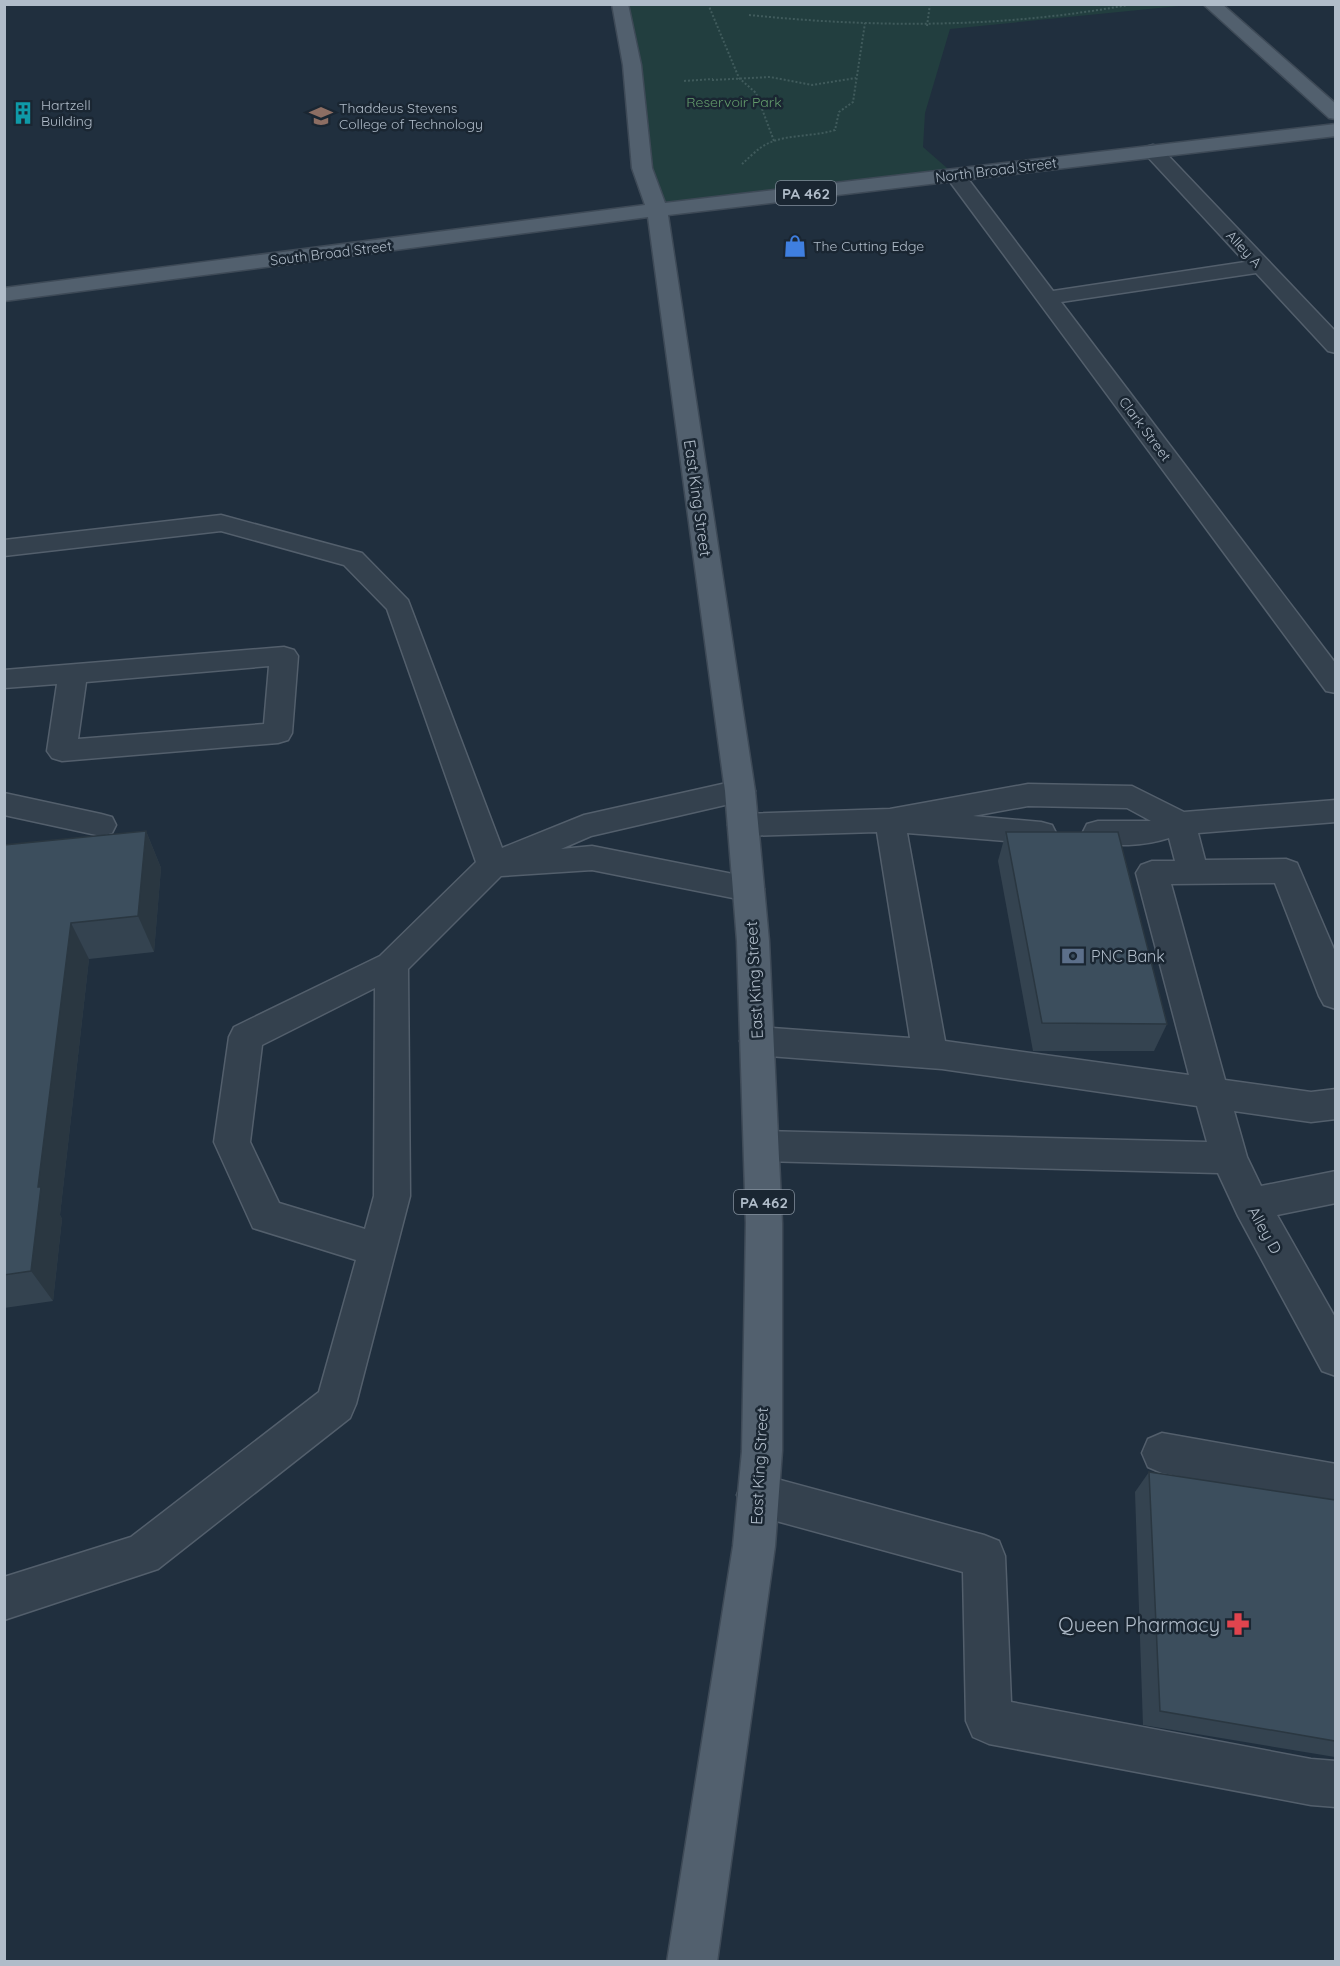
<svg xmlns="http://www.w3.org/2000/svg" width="1340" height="1966" font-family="Quicksand,sans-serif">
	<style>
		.green { fill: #223e3f }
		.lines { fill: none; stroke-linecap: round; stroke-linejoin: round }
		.minor-casing { stroke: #535f6c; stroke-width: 3 }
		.major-casing { stroke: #3e4a57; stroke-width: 3 }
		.path { stroke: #405b5c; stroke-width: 2; stroke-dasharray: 2 2; stroke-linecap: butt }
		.minor { fill: #34414e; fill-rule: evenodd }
		.major { fill: #52606e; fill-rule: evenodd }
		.wall { fill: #344350 }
		.shaded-wall { fill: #2a3741 }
		.building { fill: #3c4e5d; stroke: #2a3741; stroke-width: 1.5 }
		.labels { text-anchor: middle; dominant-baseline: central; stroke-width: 5; stroke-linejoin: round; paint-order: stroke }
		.far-park-label { font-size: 14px; fill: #649d6c; stroke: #1a2632 }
		.far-poi-label { font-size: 14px; fill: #b0bcc9; stroke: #1a2632; text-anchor: start }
		.far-street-label { font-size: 14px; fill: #b0bcc9; stroke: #1a2632 }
		.shield { fill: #1a2632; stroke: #838f9c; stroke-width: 1.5 }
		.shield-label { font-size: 15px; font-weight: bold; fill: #b0bcc9 }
		.street-label { font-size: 16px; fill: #b0bcc9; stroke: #1a2632 }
		.poi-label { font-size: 16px; fill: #b0bcc9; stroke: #1a2632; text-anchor: start }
		.near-poi-label { font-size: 20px; fill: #b0bcc9; stroke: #1a2632; text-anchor: end }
	</style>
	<rect width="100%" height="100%" fill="#202f3e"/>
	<path class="green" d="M 620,5 L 1189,5 L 950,29 L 925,113 L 923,147 L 955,175 L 657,210 Z"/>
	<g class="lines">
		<g class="minor-casing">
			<g id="minor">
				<path d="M 1153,145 L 1160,147 L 1336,332 L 1336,353 L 1328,351 L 1256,273 L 1061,302 L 1336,664 L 1336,693 L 1326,691 L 945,175 L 948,171 L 962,171 L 1053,291 L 1245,262 L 1146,155 L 1143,151 L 1146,147 Z"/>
				<path d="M 221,515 L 362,553 L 408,600 L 502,848 L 584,815 L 740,780 L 751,783 L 755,791 L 751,799 L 591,836 L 561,849 L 592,846 L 748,877 L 759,881 L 764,889 L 759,897 L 748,901 L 592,870 L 501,876 L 408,969 L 410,1196 L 356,1404 L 350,1418 L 158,1569 L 4,1620 L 4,1577 L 131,1537 L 319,1392 L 356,1260 L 253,1228 L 214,1142 L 229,1037 L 234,1027 L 380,956 L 476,862 L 387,609 L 344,565 L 221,531 L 4,556 L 4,540 ZM 375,988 L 374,1196 L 365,1229 L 279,1203 L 250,1142 L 262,1045 Z"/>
				<path d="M 284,647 L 294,650 L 298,656 L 292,733 L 288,740 L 278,743 L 62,761 L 52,758 L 47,751 L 57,684 L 4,688 L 4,670 ZM 269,666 L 264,724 L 78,739 L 86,682 Z"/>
				<path d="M 1028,784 L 1132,786 L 1184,812 L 1336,800 L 1336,822 L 1198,833 L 1205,860 L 1286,859 L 1297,863 L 1336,954 L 1336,1009 L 1324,1005 L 1319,996 L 1275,883 L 1171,884 L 1225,1080 L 1311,1092 L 1336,1089 L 1336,1119 L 1311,1122 L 1234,1111 L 1247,1157 L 1261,1186 L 1336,1171 L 1336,1203 L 1277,1215 L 1336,1319 L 1336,1376 L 1322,1371 L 1238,1216 L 1218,1173 L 762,1161 L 749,1157 L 744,1146 L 749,1135 L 762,1131 L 1207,1142 L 1197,1106 L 942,1069 L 757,1055 L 745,1051 L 740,1041 L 745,1031 L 757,1027 L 910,1038 L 877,832 L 743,836 L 732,833 L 728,825 L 732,817 L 743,814 L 890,809 ZM 1028,806 L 1127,808 L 1151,821 L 1098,821 L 1087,824 L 1083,832 L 1087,840 C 1113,848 1144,846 1169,838 L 1175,861 L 1152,861 L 1141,865 L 1136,873 L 1189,1075 L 945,1041 L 907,833 L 1041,844 L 1052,841 L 1056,833 L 1052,825 L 1041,822 L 973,816 Z"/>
				<path d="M 4,793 L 101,814 L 112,817 L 116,825 L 112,833 L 101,836 L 4,815 Z"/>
				<path d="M 1162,1433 L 1336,1464 L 1336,1506 L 1162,1473 L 1148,1467 L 1142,1453 L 1148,1439 Z"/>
				<path d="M 758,1474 L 984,1535 L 999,1541 L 1005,1556 L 1011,1702 L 1311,1759 L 1336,1761 L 1336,1807 L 1311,1805 L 989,1744 L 973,1737 L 966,1721 L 963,1572 L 758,1516 L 743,1510 L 737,1495 L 743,1480 Z"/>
			</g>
		</g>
		<g class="major-casing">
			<g id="major">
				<path d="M 612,4 L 628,4 L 641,65 L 652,168 L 665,203 L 1336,124 L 1336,136 L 668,215 L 755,791 L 769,941 L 782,1223 L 782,1451 L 775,1546 L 717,1962 L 667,1962 L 733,1546 L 742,1451 L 746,1223 L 737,941 L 725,791 L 648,217 L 4,301 L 4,288 L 645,205 L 632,168 L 623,65 Z"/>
				<path d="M 1203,4 L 1222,4 L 1336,104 L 1336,119 L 1329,118 Z"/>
			</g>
		</g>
		<g class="path">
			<path d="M 708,4 L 739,78 L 756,93 L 774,141"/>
			<path d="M 749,15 C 877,28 1001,28 1128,5"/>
			<path d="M 927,26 L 930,4"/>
			<path d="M 712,80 L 770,77 L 812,85 L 856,78"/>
			<path d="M 684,81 L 713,79"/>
			<path d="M 742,164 C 750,157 759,147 769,143 C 788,134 814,137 835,130 L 839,112 L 853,102 L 865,23"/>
		</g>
		<use href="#minor" class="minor"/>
		<use href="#major" class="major"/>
	</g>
	<g class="wall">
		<path d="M 146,831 L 161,868 L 154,952 L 89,959 L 60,1215 L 62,1219 L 53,1301 L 4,1308 L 4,845 Z"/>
		<path d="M 1006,832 L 1167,1024 L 1154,1051 L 1033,1051 L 998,861 Z"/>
		<path d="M 1149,1472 L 1335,1500 L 1335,1757 L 1143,1725 L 1135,1492 Z"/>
	</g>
	<g class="shaded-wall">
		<path d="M 146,831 L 161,868 L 154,952 L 138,916 Z"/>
		<path d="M 71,923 L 89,959 L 60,1215 L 62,1219 L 53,1301 L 31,1271 L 38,1187 Z"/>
	</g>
	<g class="building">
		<path d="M 146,831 L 138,916 L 71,923 L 38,1187 L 41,1187 L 31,1271 L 4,1275 L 4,845 Z"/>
		<path d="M 1006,832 L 1118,832 L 1167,1024 L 1042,1023 Z"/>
		<path d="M 1149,1472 L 1335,1500 L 1335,1741 L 1160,1711 Z"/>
	</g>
	<defs>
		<g id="building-bare" transform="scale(1.8)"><path d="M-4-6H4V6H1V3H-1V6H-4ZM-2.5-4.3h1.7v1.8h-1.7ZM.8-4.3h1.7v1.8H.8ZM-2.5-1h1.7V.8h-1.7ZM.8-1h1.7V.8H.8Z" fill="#0f9aa8" stroke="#1a2632" stroke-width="2.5" paint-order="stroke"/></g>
		<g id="university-bare" transform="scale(1.8)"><path d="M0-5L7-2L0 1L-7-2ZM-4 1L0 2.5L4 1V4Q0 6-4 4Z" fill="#8d6e63" stroke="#1a2632" stroke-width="2.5" paint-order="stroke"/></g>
		<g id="shop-bare" transform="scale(1.8)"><path d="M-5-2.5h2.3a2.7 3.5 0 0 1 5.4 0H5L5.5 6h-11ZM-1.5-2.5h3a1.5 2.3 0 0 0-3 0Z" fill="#3f7fe0" stroke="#1a2632" stroke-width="2.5" paint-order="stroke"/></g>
		<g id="bank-bare" transform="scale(1.8)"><path d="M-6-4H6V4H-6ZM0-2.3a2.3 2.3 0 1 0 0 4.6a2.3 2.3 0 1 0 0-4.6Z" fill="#5c6f8a" stroke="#1a2632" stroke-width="2.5" paint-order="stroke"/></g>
		<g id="pharmacy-bare" transform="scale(1.8)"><path d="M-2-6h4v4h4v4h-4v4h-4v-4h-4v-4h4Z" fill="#e0444e" stroke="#1a2632" stroke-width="2.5" paint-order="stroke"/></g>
	</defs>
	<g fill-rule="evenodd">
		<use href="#building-bare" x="23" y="113"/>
		<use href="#university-bare" x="321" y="116"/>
		<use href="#shop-bare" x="795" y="246"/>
		<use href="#bank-bare" x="1073" y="956"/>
		<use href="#pharmacy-bare" x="1238" y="1624"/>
	</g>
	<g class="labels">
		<g class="far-park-label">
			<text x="734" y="102">Reservoir Park</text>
		</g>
		<g class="far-poi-label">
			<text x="41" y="105">Hartzell<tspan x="41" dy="16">Building</tspan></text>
			<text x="339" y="108">Thaddeus Stevens<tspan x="339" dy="16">College of Technology</tspan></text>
			<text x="813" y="246">The Cutting Edge</text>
		</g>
		<g class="far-street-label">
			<text transform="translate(996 170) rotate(-7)">North Broad Street</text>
			<text transform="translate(1244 249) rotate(47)">Alley A</text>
			<text transform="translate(331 253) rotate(-7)">South Broad Street</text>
			<text transform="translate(1145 429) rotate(53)">Clark Street</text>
		</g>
		<g class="shield">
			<rect x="776" y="181" width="60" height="24" rx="4.5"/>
			<rect x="734" y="1190" width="60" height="24" rx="4.5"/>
		</g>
		<g class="shield-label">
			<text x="806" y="193">PA 462</text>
			<text x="764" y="1202">PA 462</text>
		</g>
		<g class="street-label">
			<text transform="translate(698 498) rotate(82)">East King Street</text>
			<text transform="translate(754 980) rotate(-93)">East King Street</text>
			<text transform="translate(1265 1230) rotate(61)">Alley D</text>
			<text transform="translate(759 1466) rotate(-87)">East King Street</text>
		</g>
		<g class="poi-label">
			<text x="1091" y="956">PNC Bank</text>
		</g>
		<g class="near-poi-label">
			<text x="1220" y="1624">Queen Pharmacy</text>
		</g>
	</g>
	<rect width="1340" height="1966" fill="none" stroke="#b0bcc9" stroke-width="12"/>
</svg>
